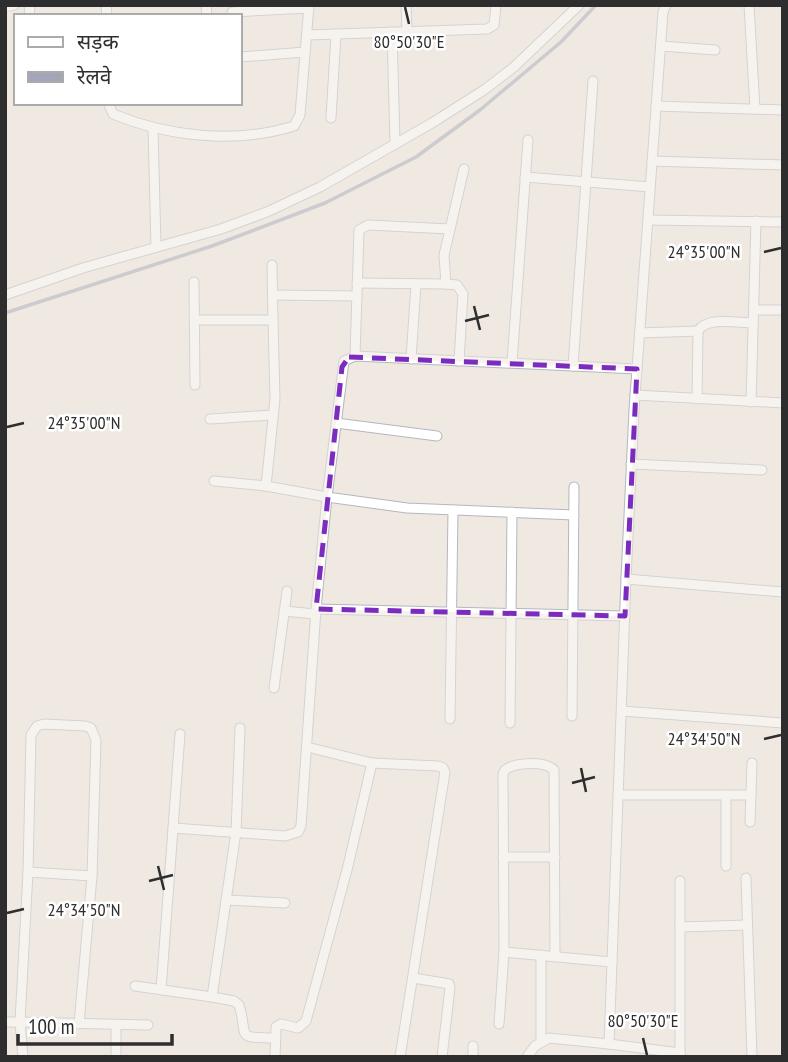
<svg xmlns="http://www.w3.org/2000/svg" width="788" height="1062" font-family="'PT Sans Narrow','Noto Sans Devanagari',sans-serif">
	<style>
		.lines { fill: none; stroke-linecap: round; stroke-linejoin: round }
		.street-casing { stroke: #b4b7c1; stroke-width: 11 }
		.street { stroke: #fff; stroke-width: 9 }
		.rail { stroke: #a3a6b8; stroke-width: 3.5 }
		.marked { fill: none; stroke: #7b2cbf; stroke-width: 5; stroke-dasharray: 14 9; stroke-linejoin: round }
		.ticks { fill: none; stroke: #2e2e2e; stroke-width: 2.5 }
		.ticks-label { font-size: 18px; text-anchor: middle; fill: #2e2e2e; stroke: #fff; stroke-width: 5; stroke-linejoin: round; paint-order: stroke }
	</style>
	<rect width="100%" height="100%" fill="#efe9e1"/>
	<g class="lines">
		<g class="street-casing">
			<g id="street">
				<path d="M 106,5 L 107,16"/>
				<path d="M 206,5 L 207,16"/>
				<path d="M 406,5 L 407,32"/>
				<path d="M 666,5 L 663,12 L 634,410 L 626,579 L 609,1044 L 680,1053 L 680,1057"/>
				<path d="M 749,5 L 755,109"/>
				<path d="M 5,7 L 14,5"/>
				<path d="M 232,12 L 309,8"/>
				<path d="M 29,16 L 30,5"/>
				<path d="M 392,32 L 395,144"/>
				<path d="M 307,35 L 487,29 L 494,25 L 496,5"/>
				<path d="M 661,46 L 715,50"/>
				<path d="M 240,57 L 305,52"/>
				<path d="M 108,103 L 113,114 C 169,137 236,144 294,126 L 300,115 L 309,5"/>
				<path d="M 656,106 L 783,110"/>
				<path d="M 331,118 L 336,34"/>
				<path d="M 153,129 L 156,247"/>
				<path d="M 652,161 L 783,165"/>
				<path d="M 525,177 L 650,187"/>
				<path d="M 648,220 L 783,222"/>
				<path d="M 272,265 L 273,320"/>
				<path d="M 194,282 L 195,385"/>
				<path d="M 357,283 L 446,284"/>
				<path d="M 5,295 L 83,268 L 221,229 L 267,212 L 320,187 L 432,123 L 484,90 L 514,67 L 579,5"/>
				<path d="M 273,295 L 357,296"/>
				<path d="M 754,310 L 783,310"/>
				<path d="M 194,320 L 273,320 L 275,399 L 266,486 L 327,497 L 316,609"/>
				<path d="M 698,331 C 707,316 738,323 753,323"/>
				<path d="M 640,333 L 698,331 L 697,399"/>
				<path d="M 355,356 L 359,230 L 368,225 L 450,229"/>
				<path d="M 411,359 L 416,284"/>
				<path d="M 459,361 L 463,294 L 457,285 L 446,284 L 444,255 L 464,169"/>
				<path d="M 512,363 L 528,140"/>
				<path d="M 573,366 L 593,81"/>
				<path d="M 635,395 L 783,403"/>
				<path d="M 751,402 L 756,221"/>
				<path d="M 210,419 L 273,415"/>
				<path d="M 336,423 L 437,436"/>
				<path d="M 631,464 L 762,470"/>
				<path d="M 214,481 L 266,486"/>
				<path d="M 574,515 L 407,508 L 327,497 L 344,361 L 355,356 L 637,369"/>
				<path d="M 626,579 L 783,592"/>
				<path d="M 284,611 L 315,614"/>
				<path d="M 274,688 L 287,591"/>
				<path d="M 622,711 L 783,723"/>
				<path d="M 572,716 L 574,487"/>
				<path d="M 450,719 L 453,510"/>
				<path d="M 510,723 L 512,512"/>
				<path d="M 240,728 L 236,832 L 212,997 L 234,1001 L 239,1005 C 249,1037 233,1038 276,1038"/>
				<path d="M 307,747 L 372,763"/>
				<path d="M 618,795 L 751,795"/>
				<path d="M 750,822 L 752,763"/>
				<path d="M 173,828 L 285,836 L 298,832 L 301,826 L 316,609 L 625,616"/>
				<path d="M 503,857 L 555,857"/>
				<path d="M 726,866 L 726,795"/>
				<path d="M 28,872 L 92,876"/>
				<path d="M 746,878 L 752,1057"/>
				<path d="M 226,900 L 285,903"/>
				<path d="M 680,927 L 747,925"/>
				<path d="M 504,952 L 612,962"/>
				<path d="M 541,955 L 541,1041"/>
				<path d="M 413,978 L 444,983 L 449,984 L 450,988 L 442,1057"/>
				<path d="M 135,986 L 212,997"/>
				<path d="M 161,990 L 180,734"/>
				<path d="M 5,1022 L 20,1022 L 28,872 L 31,735 L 37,726 L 44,724 L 85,726 L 91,728 L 96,740 L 92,876 L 79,1024"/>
				<path d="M 499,1024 L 504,952 L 503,774 L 505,770 C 515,762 545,761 554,770 L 555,957"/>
				<path d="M 473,1046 L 473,1057"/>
				<path d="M 680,1053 L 680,881"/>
				<path d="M 23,1057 L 20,1022 L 148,1025"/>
				<path d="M 116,1057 L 116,1025"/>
				<path d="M 275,1057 L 276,1027 L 281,1024 L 298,1028 L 306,1021 L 347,870 L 372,763 L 438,766 L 443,768 L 445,772 L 400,1057"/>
				<path d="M 527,1057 L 535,1046 L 549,1038 L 609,1044"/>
			</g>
		</g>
		<use href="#street" class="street"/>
		<path class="rail" d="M 5,313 L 212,246 L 325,203 L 416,157 L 480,110 L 561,42 L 596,5"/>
	</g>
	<path d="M0 0H788V1062H0ZM 349,357 L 637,369 L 625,616 L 316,609 L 342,367 Z" fill="#efe9e1" fill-opacity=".55" fill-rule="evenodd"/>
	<path class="marked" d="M 349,357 L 637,369 L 625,616 L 316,609 L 342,367 Z"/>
	<path class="ticks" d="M 405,7 L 409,24M 764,252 L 781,248M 474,306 L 480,330M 465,321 L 489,315M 7,427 L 24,423M 764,739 L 781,735M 581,768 L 586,792M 572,783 L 595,777M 158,866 L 164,890M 149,881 L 173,875M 7,913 L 24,909M 643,1038 L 647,1055"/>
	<g class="ticks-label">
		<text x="409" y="48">80°50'30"E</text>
		<text x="704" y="258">24°35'00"N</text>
		<text x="84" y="429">24°35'00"N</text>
		<text x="704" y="745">24°34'50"N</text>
		<text x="84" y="916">24°34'50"N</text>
		<text x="643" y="1027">80°50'30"E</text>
	</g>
	<rect width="788" height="1062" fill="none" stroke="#2e2e2e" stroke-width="14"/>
	<rect x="14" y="14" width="228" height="91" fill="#ffffff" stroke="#ababab" stroke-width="2"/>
	<rect x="28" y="37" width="35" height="10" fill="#ffffff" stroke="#ababab" stroke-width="2"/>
	<text x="77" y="49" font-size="21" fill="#2e2e2e">सड़क</text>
	<rect x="28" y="72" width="35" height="10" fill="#a3a6b8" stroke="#ababab" stroke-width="2"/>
	<text x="77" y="84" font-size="21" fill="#2e2e2e">रेलवे</text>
	<path d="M18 1034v10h154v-10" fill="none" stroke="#2e2e2e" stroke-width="3.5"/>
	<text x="28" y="1034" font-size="21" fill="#2e2e2e" stroke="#ffffff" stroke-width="5" paint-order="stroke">100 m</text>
</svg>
